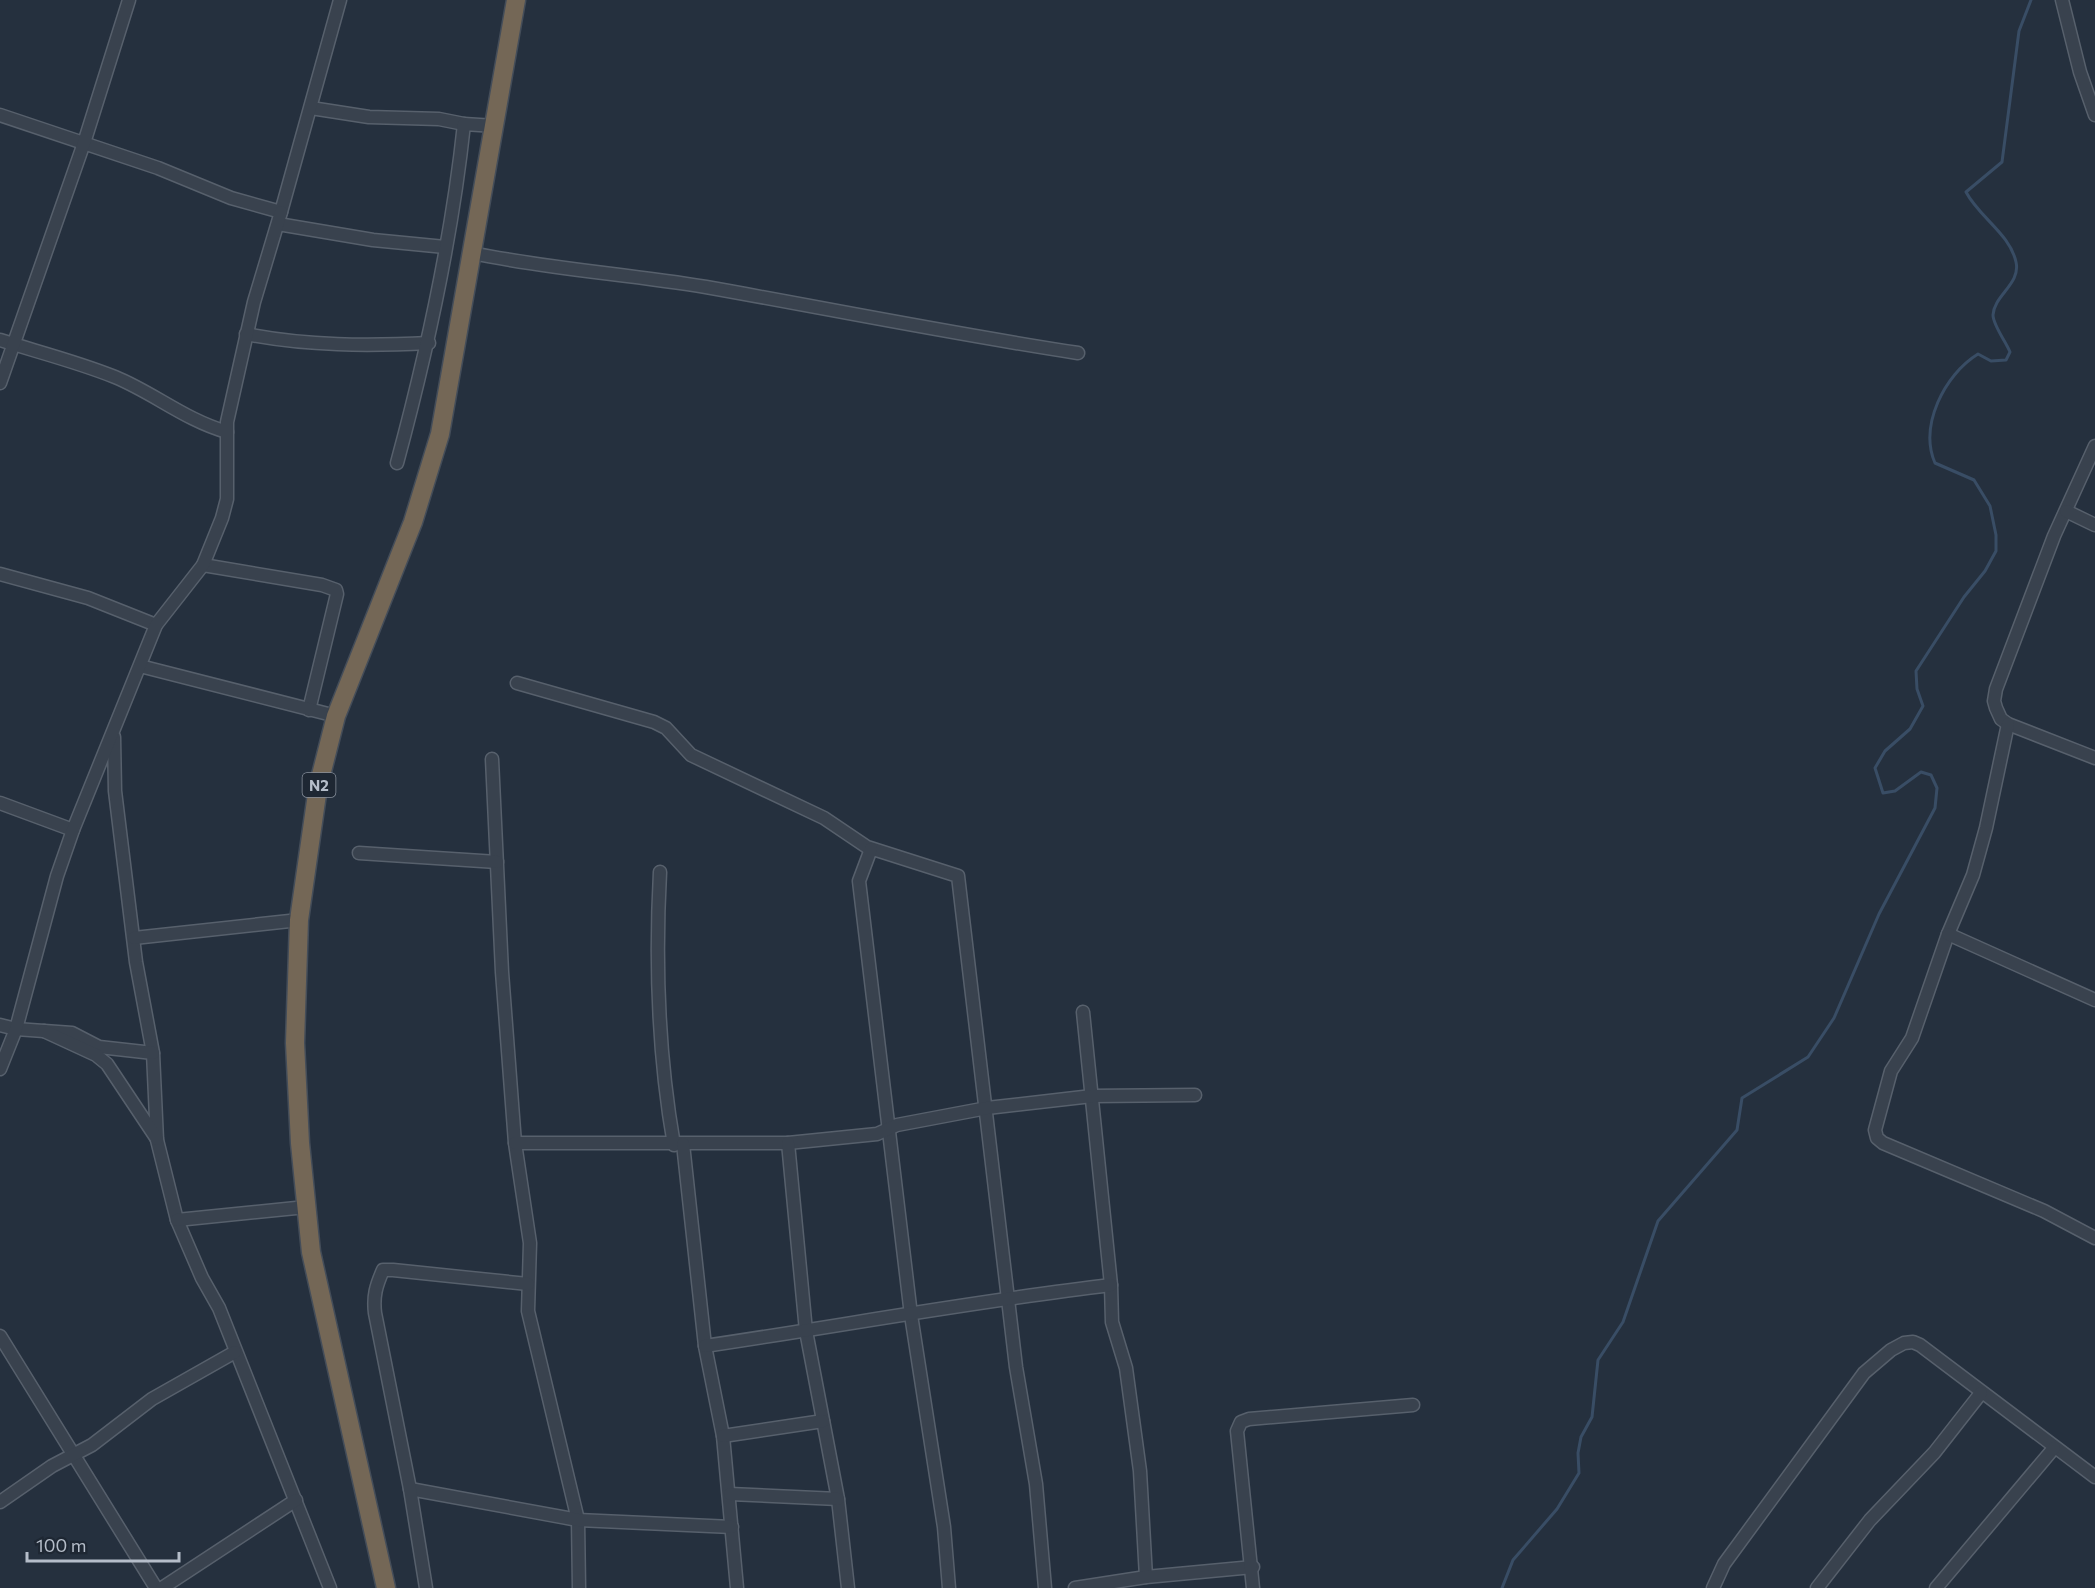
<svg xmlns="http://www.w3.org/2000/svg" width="2095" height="1588" font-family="Commissioner,sans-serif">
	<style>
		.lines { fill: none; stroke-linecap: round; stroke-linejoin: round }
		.stream { stroke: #394d65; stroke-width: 3 }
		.minor-casing { stroke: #57606c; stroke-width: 15 }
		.highway-casing { stroke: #444d59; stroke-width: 21 }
		.minor { stroke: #39424e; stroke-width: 12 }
		.highway { stroke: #746756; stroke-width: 18 }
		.labels { text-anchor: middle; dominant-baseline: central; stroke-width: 4.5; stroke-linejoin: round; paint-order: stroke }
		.shield { fill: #1e2733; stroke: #88909c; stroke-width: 1.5 }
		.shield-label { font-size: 15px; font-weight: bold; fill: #b5bdc9 }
	</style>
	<rect width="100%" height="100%" fill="#25303e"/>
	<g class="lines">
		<path class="stream" d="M 1502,1588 L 1513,1560 L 1557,1509 L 1579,1473 L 1578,1453 L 1581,1437 L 1592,1417 L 1598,1360 L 1623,1322 L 1658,1221 L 1737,1130 L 1742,1098 L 1808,1057 L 1834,1018 L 1879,914 L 1935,808 L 1937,788 L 1931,775 L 1921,772 L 1895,791 L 1883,793 L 1875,768 L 1885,751 L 1910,729 L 1923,706 L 1917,689 L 1916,671 L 1964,597 L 1985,571 L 1996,551 L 1996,535 L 1990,506 L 1974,480 L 1935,463 C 1919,426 1944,375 1978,354 L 1991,361 L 2006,360 L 2010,352 C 2006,342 1993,325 1993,315 C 1994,295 2021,284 2016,262 C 2010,234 1979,217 1966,192 L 2002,162 L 2019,31 L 2031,0"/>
		<g class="minor-casing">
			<g id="minor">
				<path d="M 2062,0 L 2080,72 L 2095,115"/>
				<path d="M 311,108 L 369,117 L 439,119 L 464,124"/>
				<path d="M 0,115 L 158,168 L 231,198 L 281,212 L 340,0"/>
				<path d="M 278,224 L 373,240 L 445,247"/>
				<path d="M 472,253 C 549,269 628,274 706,287 C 830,309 953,334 1078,353"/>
				<path d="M 246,334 C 307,346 368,346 429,343"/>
				<path d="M 0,340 C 38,352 78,362 115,377 C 154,393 185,420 227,432"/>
				<path d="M 0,383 L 84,143 L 129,0"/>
				<path d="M 2095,446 L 2054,536 L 1996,689 L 1994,701 L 1996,708 L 2001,719 L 2008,724 L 2095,758"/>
				<path d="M 397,463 C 427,352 452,238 464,124 L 495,126"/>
				<path d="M 2066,511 L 2095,525"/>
				<path d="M 203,565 L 322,585 L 336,590 L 337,594 L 309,710"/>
				<path d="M 0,574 L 88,598 L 156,625"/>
				<path d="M 140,666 L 336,716"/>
				<path d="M 517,683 L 654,722 L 666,728 L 691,755 L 824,818 L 867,847 L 958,876 L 1016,1367 L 1036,1484 L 1045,1588"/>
				<path d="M 2008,724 L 1986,828 L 1973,875 L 1948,934 L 1912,1038 L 1891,1071 L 1875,1130 L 1877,1138 L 1883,1143 L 2044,1211 L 2095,1238"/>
				<path d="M 114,737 L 115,791 L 136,962 L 153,1053 L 157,1140 L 177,1220 L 202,1278 L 219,1308 L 330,1588"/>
				<path d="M 492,759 L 502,972 L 515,1143 L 530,1243 L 528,1311 L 578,1520 L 579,1588"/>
				<path d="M 0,803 L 73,830"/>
				<path d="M 871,849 L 859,881 L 911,1315 L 944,1527 L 949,1588"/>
				<path d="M 359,853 L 497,862"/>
				<path d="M 660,872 C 655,963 658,1054 674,1145"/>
				<path d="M 1948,934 L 2095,1000"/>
				<path d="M 134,938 L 299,920"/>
				<path d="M 1083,1012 L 1111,1285 L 1112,1322 L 1126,1368 L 1140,1471 L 1146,1577"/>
				<path d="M 0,1025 L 16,1029 L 72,1033 L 99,1047 L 153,1053"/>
				<path d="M 44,1031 L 96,1055 L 107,1064 L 157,1139"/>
				<path d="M 0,1069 L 16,1029 L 57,876 L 73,830 L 156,625 L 203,565 L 222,518 L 227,499 L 227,422 L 254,302 L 281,212"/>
				<path d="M 515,1143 L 788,1143 L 877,1134 L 897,1125 L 987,1108 L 1092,1096 L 1195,1095"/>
				<path d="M 788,1143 L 806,1331 L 838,1499 L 848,1588"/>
				<path d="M 683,1144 L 705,1346 L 723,1436 L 737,1588"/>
				<path d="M 177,1220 L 306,1207"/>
				<path d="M 0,1336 L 156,1588"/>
				<path d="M 705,1346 C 840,1326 975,1301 1111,1285"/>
				<path d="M 723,1436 L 823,1421"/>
				<path d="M 410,1489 L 578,1520 L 732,1527"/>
				<path d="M 730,1494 L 838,1499"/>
				<path d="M 0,1502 L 52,1466 L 92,1445 L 152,1399 L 235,1352"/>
				<path d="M 162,1588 L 296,1500"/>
				<path d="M 426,1588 L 410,1489 L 375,1313 C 373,1296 376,1286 383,1270 L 393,1270 L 528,1284"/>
				<path d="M 1075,1588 L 1146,1577 L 1253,1567"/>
				<path d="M 1253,1588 L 1237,1431 L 1241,1422 L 1249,1419 L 1413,1405"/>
				<path d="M 1713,1588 L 1724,1564 L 1864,1373 L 1891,1350 L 1904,1343 L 1913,1342 L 1920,1345 L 2095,1477"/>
				<path d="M 1817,1588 L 1870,1520 L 1934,1453 L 1981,1393"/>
				<path d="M 1936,1588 L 2054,1448"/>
			</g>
		</g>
		<g class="highway-casing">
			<path id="highway" d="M 386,1588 L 311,1252 L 300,1143 L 295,1043 L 299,920 L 318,787 L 336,716 L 413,522 L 440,434 L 516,0"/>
		</g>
		<use href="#minor" class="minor"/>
		<use href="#highway" class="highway"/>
	</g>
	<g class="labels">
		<rect class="shield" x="302.5" y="773" width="33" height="24" rx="4.5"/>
		<g class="shield-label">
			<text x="319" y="785">N2</text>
		</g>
	</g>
	<path d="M27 1552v9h152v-9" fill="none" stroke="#b5bdc9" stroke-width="3"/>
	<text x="36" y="1552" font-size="18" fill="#b5bdc9" stroke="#1e2733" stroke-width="4.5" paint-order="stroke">100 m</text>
</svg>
